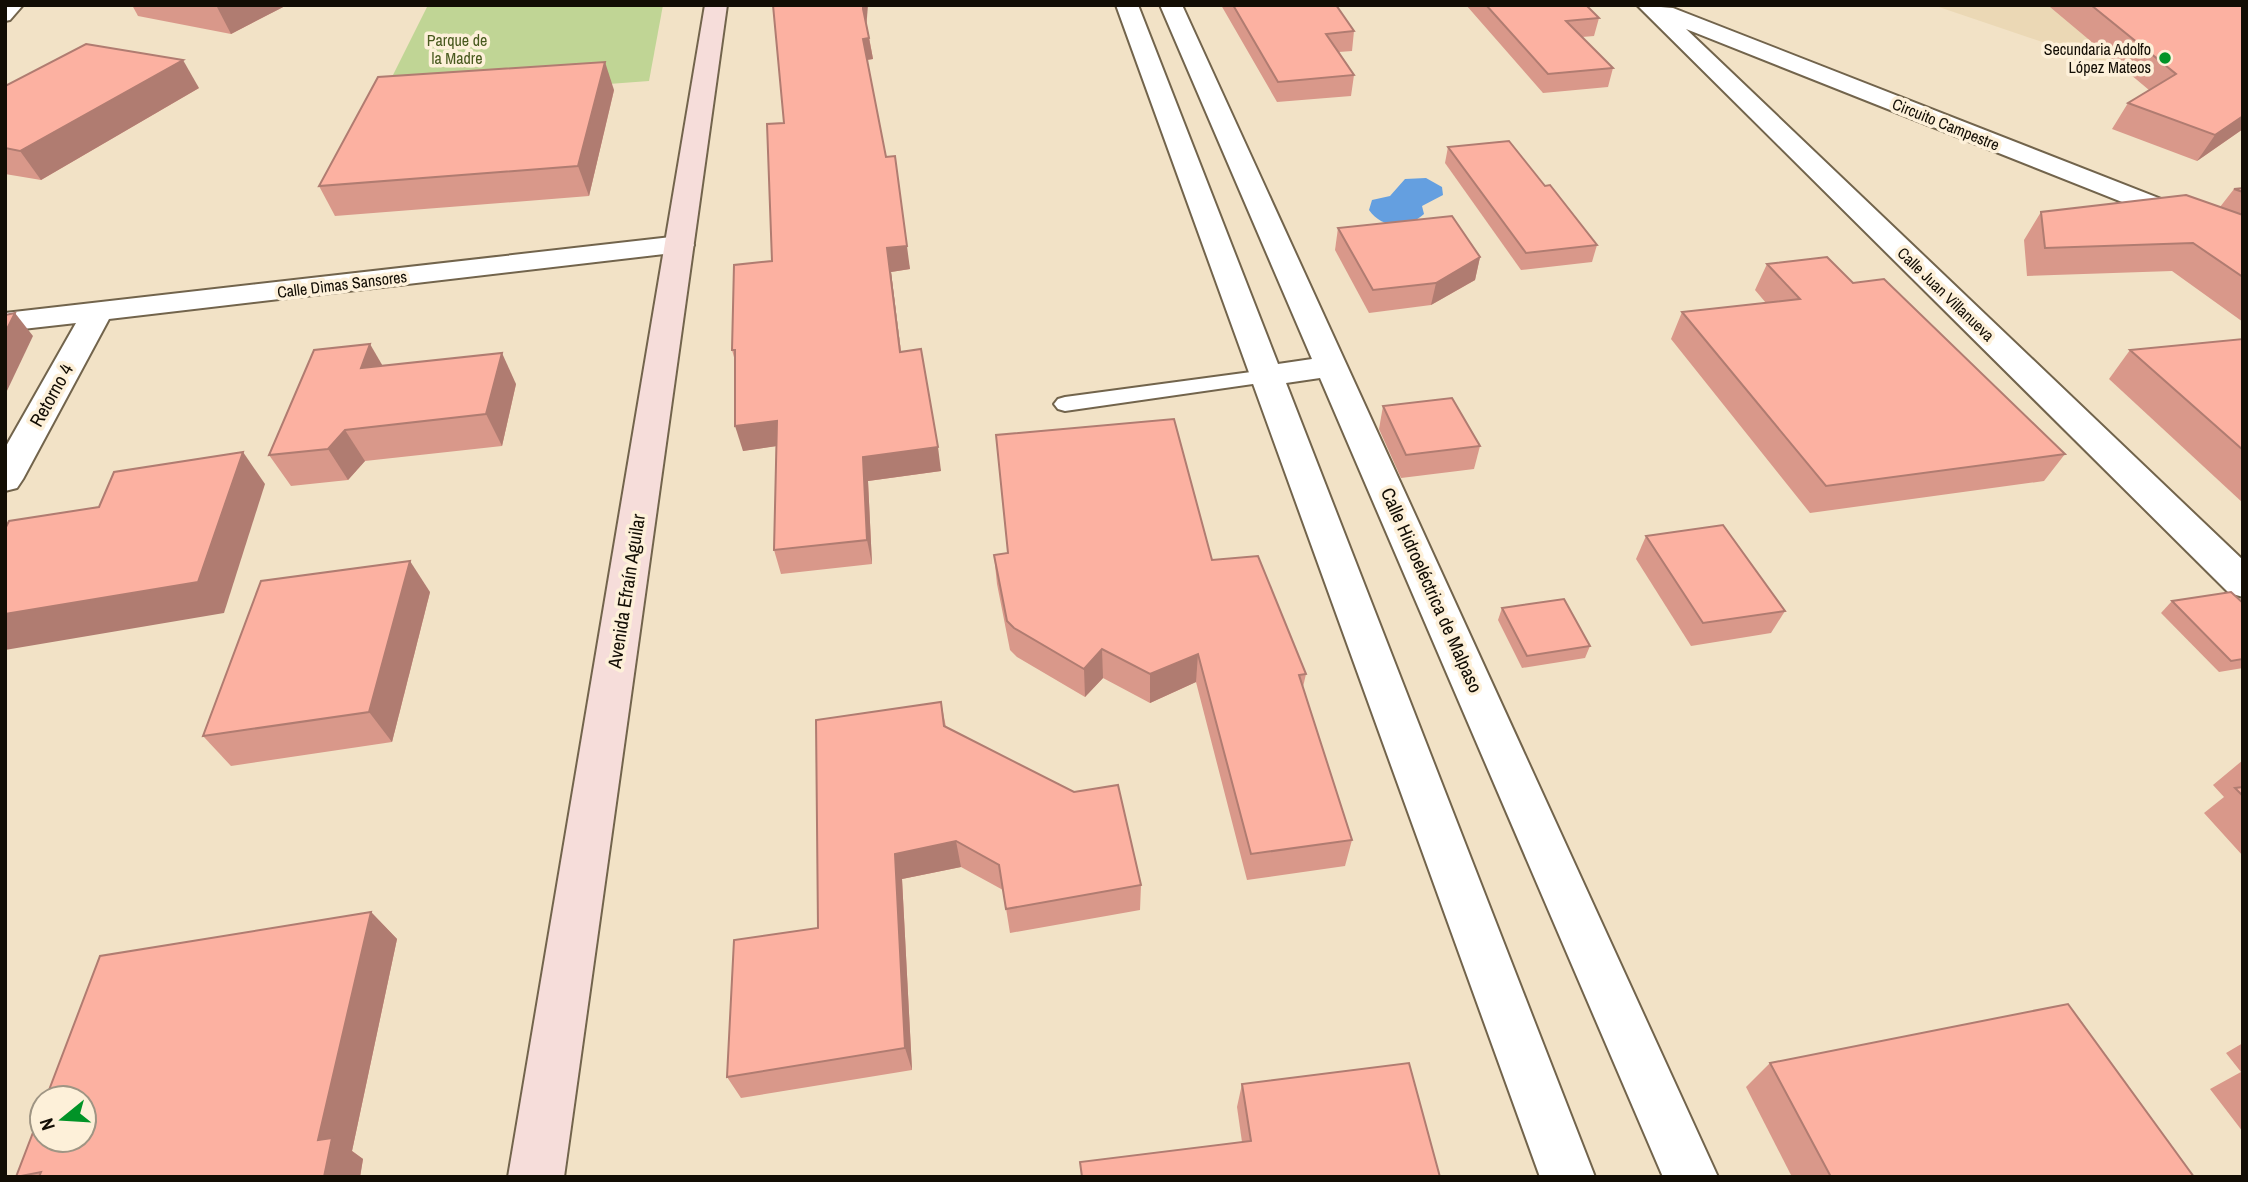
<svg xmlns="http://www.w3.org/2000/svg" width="2248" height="1182" font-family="'Archivo Narrow',sans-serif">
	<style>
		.built { fill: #ebd8b5 }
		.green { fill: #c0d595 }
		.water { fill: #649fe0 }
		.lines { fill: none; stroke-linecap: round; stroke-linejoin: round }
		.service-casing { stroke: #72644c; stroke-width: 4 }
		.minor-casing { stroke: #72644c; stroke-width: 4 }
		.secondary-casing { stroke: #72644c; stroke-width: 4 }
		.service { fill: #fff; fill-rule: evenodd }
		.minor { fill: #fff; fill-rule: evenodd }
		.secondary { fill: #f6ddda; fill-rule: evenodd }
		.wall { fill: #d9988a }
		.shaded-wall { fill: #b07c71 }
		.building { fill: #fcb1a1; stroke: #b07c71; stroke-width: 2 }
		.poi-dot { fill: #019327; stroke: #fdf0d9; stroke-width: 2.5 }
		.labels { text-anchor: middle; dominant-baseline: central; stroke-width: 7; stroke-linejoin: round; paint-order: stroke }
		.far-park-label { font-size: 16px; fill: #48591e; stroke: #fdf0d9 }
		.far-poi-label { font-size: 16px; fill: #120d04; stroke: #fdf0d9; text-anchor: end }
		.far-street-label { font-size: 16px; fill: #120d04; stroke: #fdf0d9 }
		.street-label { font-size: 19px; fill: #120d04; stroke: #fdf0d9 }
	</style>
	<rect width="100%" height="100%" fill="#f2e2c6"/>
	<path class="built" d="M 1933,5 L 2243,5 L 2243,110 Z"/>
	<path class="green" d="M 428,5 L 663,5 L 649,81 L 380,101 Z"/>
	<path class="water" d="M 1426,178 L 1442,187 L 1443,195 L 1422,206 L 1424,214 C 1407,229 1382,229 1369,210 L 1372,200 L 1390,196 L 1405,179 Z"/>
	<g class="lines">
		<g class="service-casing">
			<g id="service">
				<path d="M 8,5 L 23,5 L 10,20 L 5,21 L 5,8 Z"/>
				<path d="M 1266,370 L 1273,371 L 1276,376 L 1273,381 L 1065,411 L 1058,409 L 1054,404 L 1058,399 L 1065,397 Z"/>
			</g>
		</g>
		<g class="minor-casing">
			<g id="minor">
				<path d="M 1116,5 L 1138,5 L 1278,364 L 1312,359 L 1160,5 L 1182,5 L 1718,1177 L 1663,1177 L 1320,378 L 1286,383 L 1595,1177 L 1540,1177 Z"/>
				<path d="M 1637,5 L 1673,8 L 2243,231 L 2243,250 L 1686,29 L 2243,560 L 2243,597 L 2229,593 Z"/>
				<path d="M 680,236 L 690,239 L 694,245 L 690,251 L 109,319 L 23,479 L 17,488 L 5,491 L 5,448 L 76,323 L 5,331 L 5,313 Z"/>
			</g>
		</g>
		<g class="secondary-casing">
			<path id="secondary" d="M 705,5 L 727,5 L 564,1177 L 508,1177 Z"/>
		</g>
		<use href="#service" class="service"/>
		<use href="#minor" class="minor"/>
		<use href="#secondary" class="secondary"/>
	</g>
	<g class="wall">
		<path d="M 132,5 L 287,5 L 231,34 L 138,16 Z"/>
		<path d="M 1221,5 L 1336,5 L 1354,31 L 1352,51 L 1339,52 L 1354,75 L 1351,96 L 1277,102 Z"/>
		<path d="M 1466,5 L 1586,5 L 1599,18 L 1594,36 L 1582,37 L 1613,68 L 1608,87 L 1543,93 Z"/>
		<path d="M 2051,5 L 2243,5 L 2243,129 L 2197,161 L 2112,129 L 2128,103 L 2149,90 L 2050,7 Z"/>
		<path d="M 867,26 L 873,59 L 867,60 L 886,157 L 910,269 L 891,272 L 901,352 L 941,471 L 868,481 L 872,564 L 781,574 L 774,550 L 776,446 L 743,451 L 735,361 L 732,350 L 772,261 L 784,123 Z"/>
		<path d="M 5,86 L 199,88 L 41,180 L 5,174 Z"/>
		<path d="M 614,90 L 589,196 L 335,216 L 319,186 Z"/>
		<path d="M 1448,147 L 1545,186 L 1597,245 L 1592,262 L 1521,270 L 1445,163 Z"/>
		<path d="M 2243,188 L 2243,322 L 2172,271 L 2027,276 L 2024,240 L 2041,212 L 2220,207 L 2234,189 Z"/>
		<path d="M 1338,228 L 1480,257 L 1475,280 L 1431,305 L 1369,313 L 1335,250 Z"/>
		<path d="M 1767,264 L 1853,283 L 2065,454 L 2044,481 L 1810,513 L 1671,339 L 1682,312 L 1766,303 L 1755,290 Z"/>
		<path d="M 2243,339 L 2243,503 L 2109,379 L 2130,350 Z"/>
		<path d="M 383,366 L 516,384 L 502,446 L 365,461 L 348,480 L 291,486 L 269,455 Z"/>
		<path d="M 1383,406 L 1480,446 L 1474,469 L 1401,478 L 1379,429 Z"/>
		<path d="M 1646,536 L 1785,611 L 1771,633 L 1691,646 L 1636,559 Z"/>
		<path d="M 994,555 L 1212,560 L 1306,674 L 1303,687 L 1352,840 L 1345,866 L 1247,880 L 1196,682 L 1150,703 L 1103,678 L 1085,697 L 1017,657 L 1010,650 L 997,584 Z"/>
		<path d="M 430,592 L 392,742 L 231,766 L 203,736 Z"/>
		<path d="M 2172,601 L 2243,603 L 2243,668 L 2219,672 L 2161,613 Z"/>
		<path d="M 1502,608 L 1590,646 L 1585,658 L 1522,668 L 1498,620 Z"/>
		<path d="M 941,702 L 946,727 L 1141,885 L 1140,910 L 1010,933 L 1003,890 L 961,867 L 902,879 L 912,1070 L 741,1098 L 727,1077 L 818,928 Z"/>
		<path d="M 2243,760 L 2243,856 L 2204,813 L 2224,797 L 2213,785 Z"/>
		<path d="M 371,912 L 397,939 L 352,1151 L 363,1159 L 360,1177 L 16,1177 Z"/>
		<path d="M 2243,1043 L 2243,1132 L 2210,1089 L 2241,1072 L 2226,1053 Z"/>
		<path d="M 1770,1063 L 2194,1177 L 1792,1177 L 1746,1087 Z"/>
		<path d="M 1242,1084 L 1440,1177 L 1242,1142 L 1237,1107 Z"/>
	</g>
	<g class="shaded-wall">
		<path d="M 219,5 L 287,5 L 231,34 L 217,7 Z"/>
		<path d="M 863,5 L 868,5 L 866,30 L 863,9 Z"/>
		<path d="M 869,38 L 873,59 L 866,60 L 863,39 Z"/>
		<path d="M 183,60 L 199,88 L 41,180 L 20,151 Z"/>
		<path d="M 605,62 L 614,90 L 589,196 L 578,166 Z"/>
		<path d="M 2243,116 L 2243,129 L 2197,161 L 2215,135 Z"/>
		<path d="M 895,156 L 910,269 L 891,272 L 904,376 L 887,248 Z"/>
		<path d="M 1480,257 L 1475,280 L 1431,305 L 1436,283 Z"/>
		<path d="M 15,313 L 33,336 L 5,395 L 5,333 Z"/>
		<path d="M 370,344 L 388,375 L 361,368 Z"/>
		<path d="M 502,353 L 516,384 L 502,446 L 486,414 Z"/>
		<path d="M 777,421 L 784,445 L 743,451 L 735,426 Z"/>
		<path d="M 345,430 L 365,461 L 348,480 L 328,449 Z"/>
		<path d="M 938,447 L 941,471 L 868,481 L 872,564 L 867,540 L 863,457 Z"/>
		<path d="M 243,452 L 265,484 L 224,613 L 5,650 L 5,614 Z"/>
		<path d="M 410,561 L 430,592 L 392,742 L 369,712 Z"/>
		<path d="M 1102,649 L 1103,678 L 1085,697 L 1084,669 Z"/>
		<path d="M 1198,654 L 1196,682 L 1150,703 L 1150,674 Z"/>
		<path d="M 956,841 L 961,867 L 902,879 L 912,1070 L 905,1048 L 895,854 Z"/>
		<path d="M 371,912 L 397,939 L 352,1151 L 363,1159 L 360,1177 L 324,1177 L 318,1140 Z"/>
	</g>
	<g class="building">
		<path d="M 773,5 L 863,5 L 863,9 L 869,38 L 863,39 L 886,157 L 895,156 L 907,246 L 887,248 L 900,352 L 921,349 L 938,447 L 863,457 L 867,540 L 774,550 L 777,421 L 735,426 L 735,350 L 732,350 L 734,265 L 772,261 L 767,124 L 784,123 Z"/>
		<path d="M 1233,5 L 1336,5 L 1354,31 L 1326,34 L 1354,75 L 1278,82 Z"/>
		<path d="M 1486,5 L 1586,5 L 1599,18 L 1566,21 L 1613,68 L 1548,74 Z"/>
		<path d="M 2091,5 L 2243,5 L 2243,116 L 2215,135 L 2128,103 L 2176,74 Z"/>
		<path d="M 86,44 L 183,60 L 20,151 L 5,148 L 5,86 Z"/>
		<path d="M 605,62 L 578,166 L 319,186 L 378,77 Z"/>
		<path d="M 1509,141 L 1545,186 L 1550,185 L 1597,245 L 1526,253 L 1448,147 Z"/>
		<path d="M 2243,188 L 2243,192 L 2234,189 Z"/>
		<path d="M 2186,195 L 2243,215 L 2243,277 L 2193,243 L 2045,248 L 2041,212 Z"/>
		<path d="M 1452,216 L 1480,257 L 1436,283 L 1373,290 L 1338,228 Z"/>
		<path d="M 1827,257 L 1853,283 L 1884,279 L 2065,454 L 1826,486 L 1682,312 L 1800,299 L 1767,264 Z"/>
		<path d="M 15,313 L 5,333 L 5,315 Z"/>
		<path d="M 2243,339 L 2243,450 L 2130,350 Z"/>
		<path d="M 370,344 L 361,368 L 502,353 L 486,414 L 345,430 L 328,449 L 269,455 L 314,350 Z"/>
		<path d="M 1452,398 L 1480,446 L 1406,455 L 1383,406 Z"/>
		<path d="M 1174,419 L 1212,560 L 1258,556 L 1306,674 L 1299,675 L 1352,840 L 1251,854 L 1198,654 L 1150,674 L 1102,649 L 1084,669 L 1014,628 L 1007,621 L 994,555 L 1008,553 L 996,435 Z"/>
		<path d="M 243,452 L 198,582 L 5,614 L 5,529 L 9,521 L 99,507 L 114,472 Z"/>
		<path d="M 1723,525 L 1785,611 L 1703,623 L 1646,536 Z"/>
		<path d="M 410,561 L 369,712 L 203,736 L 261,581 Z"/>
		<path d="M 2231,592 L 2243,603 L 2243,659 L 2231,661 L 2172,601 Z"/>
		<path d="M 1564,599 L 1590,646 L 1527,656 L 1502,608 Z"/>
		<path d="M 941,702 L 944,726 L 1074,792 L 1118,785 L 1141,885 L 1006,909 L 999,865 L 956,841 L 895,854 L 905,1048 L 727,1077 L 734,940 L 818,928 L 816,720 Z"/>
		<path d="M 2243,787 L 2243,796 L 2235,788 Z"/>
		<path d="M 371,912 L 318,1140 L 332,1138 L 324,1177 L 39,1177 L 41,1172 L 16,1177 L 42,1109 L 42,1140 L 84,1140 L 84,1098 L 46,1098 L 100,956 Z"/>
		<path d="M 2068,1004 L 2194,1177 L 1831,1177 L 1770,1063 Z"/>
		<path d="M 1409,1063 L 1440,1177 L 1082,1177 L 1080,1162 L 1251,1141 L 1242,1084 Z"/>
	</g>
	<circle class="poi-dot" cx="2165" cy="58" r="7"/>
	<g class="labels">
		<g class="far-park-label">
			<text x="457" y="40">Parque de<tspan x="457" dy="18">la Madre</tspan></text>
		</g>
		<g class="far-poi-label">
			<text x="2151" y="49">Secundaria Adolfo<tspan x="2151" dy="18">López Mateos</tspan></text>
		</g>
		<g class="far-street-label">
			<text transform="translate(1946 124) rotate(22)">Circuito Campestre</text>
			<text transform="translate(342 284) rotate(-7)">Calle Dimas Sansores</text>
			<text transform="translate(1946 294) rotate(44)">Calle Juan Villanueva</text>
		</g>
		<g class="street-label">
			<text transform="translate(51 395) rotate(-61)">Retorno 4</text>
			<text transform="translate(1432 590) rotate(66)">Calle Hidroeléctrica de Malpaso</text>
			<text transform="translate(626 591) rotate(-81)">Avenida Efraín Aguilar</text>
		</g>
	</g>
	<rect width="2248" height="1182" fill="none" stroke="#120d04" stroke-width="14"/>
	<g transform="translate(63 1119) rotate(252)"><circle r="33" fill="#fdf0d9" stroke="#9f9584" stroke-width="2"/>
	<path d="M0-5L12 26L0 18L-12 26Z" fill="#019327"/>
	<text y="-10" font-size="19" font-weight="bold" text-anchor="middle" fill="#120d04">N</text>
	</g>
</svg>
